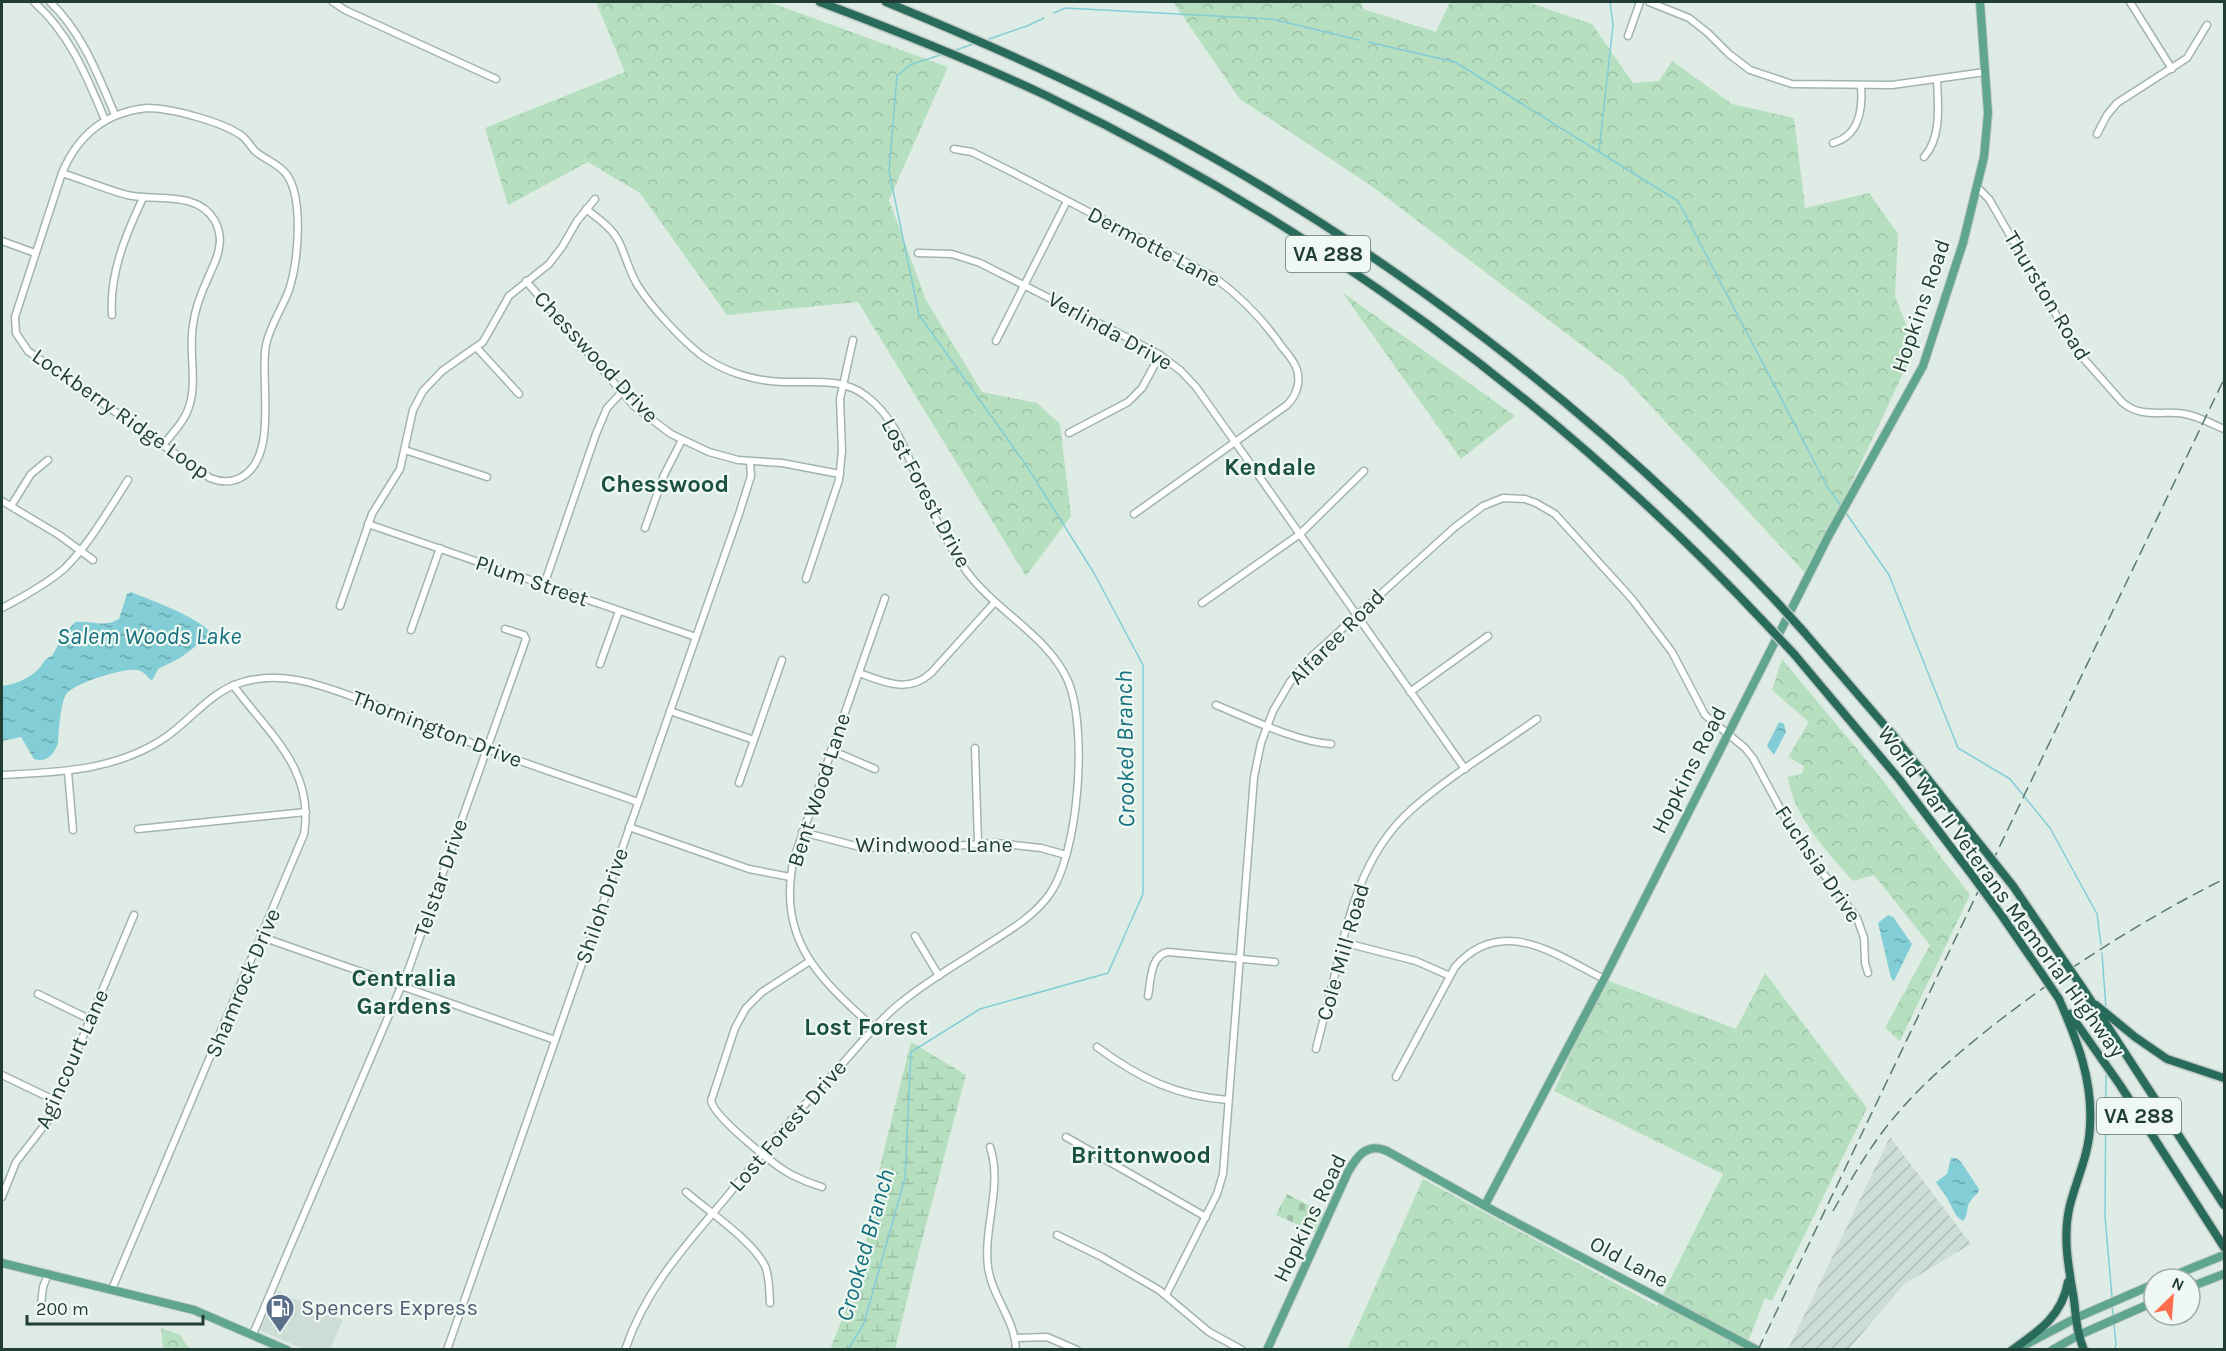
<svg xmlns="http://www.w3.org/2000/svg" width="2226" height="1351" font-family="Karla,sans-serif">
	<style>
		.built { fill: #cddcd4 }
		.industrial { fill: url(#industrial-furrows) }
		.forest { fill: url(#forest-crowns) }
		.wetland { fill: url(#wetland-marsh) }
		.cemetery { fill: url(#cemetery-stones) }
		.water { fill: url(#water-ripples) }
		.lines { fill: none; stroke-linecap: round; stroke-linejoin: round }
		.stream { stroke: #82cdd6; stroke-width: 1.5 }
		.minor-casing { stroke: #a2b4ac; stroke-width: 9 }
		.major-casing { stroke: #c0c9c6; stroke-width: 10 }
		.highway-casing { stroke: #c0c9c6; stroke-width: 11 }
		.minor { stroke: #fff; stroke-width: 6 }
		.major { stroke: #60a590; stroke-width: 8 }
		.highway { stroke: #286b5a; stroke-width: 8 }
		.rail { stroke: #59796f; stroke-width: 1.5; stroke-dasharray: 12 6; stroke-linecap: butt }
		.highway-bridge-casing { stroke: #c0c9c6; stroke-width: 11; stroke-linecap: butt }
		.highway-bridge { stroke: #286b5a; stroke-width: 8 }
		.labels { text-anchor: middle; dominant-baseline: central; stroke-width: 4.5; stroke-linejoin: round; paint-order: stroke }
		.shield { fill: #f0f8f3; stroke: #5e756d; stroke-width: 1.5 }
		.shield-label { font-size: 21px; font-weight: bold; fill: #1f3d33 }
		.street-label { font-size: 22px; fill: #1f3d33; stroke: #f0f8f3 }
		.service-label { font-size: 22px; fill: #4e5e75; stroke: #f0f8f3; text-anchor: start }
		.neighbourhood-label { font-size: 24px; font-weight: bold; fill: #195040; stroke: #f0f8f3 }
		.water-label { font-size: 24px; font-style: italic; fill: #15717d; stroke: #f0f8f3 }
	</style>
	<defs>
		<pattern id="industrial-furrows" width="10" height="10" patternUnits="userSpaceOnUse" patternTransform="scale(1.5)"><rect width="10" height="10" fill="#cddcd4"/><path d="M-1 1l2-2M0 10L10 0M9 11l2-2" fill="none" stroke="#b0beb6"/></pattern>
		<pattern id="forest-crowns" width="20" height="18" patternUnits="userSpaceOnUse" patternTransform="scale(1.5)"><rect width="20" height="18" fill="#b6dfbf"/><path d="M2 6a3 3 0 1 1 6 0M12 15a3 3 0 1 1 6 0" fill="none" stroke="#9cc0a5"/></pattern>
		<pattern id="wetland-marsh" width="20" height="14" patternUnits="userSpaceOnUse" patternTransform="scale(1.5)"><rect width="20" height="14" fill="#b6dfbf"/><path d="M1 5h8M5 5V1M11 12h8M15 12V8" fill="none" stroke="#9cc0a5"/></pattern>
		<pattern id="cemetery-stones" width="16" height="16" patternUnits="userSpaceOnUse" patternTransform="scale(1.5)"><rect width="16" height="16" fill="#b6dfbf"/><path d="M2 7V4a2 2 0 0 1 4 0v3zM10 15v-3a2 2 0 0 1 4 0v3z" fill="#9cc0a5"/></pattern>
		<pattern id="water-ripples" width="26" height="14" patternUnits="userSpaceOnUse" patternTransform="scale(1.5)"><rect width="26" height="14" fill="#82cdd6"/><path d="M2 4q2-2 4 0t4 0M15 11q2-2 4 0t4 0" fill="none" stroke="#6aa8ae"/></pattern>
	</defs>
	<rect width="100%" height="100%" fill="#dfece5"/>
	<path class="built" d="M 278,1291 L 343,1320 L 330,1349 L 303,1349 L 260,1330 Z"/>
	<path class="industrial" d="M 1890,1137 L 1971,1244 L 1904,1284 L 1849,1349 L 1788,1349 Z"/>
	<g class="forest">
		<path d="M 596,2 L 769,2 L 948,67 L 889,200 L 926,300 L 982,392 L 1037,403 L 1060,424 L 1071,516 L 1026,576 L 858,302 L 727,315 L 640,193 L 588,162 L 508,205 L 485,128 L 625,72 Z"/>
		<path d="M 1173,2 L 1361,2 L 1363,9 L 1436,32 L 1450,2 L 1527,2 L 1592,24 L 1633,83 L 1659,81 L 1672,61 L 1732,104 L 1794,118 L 1805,208 L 1869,193 L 1898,234 L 1895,296 L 1915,348 L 1808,576 L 1624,377 L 1370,185 L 1240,99 Z"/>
		<path d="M 1342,292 L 1515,416 L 1461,459 Z"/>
		<path d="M 1782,659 L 1877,773 L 1970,895 L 1900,1041 L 1885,1028 L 1930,945 L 1874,875 L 1853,881 C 1828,853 1793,816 1788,777 L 1802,774 L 1804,766 L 1788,757 L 1809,722 L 1772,690 Z"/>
		<path d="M 1765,973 L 1867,1108 L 1772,1301 L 1765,1298 L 1745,1349 L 1347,1350 L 1423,1179 L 1657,1306 L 1723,1174 L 1554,1091 L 1604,979 L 1736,1029 Z"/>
		<path d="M 161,1328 L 180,1335 L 187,1346 L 193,1349 L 163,1349 Z"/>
	</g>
	<path class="wetland" d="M 911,1042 L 966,1075 L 920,1247 L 895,1349 L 830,1349 L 859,1278 L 882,1158 Z"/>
	<path class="cemetery" d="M 1287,1194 L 1324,1213 L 1315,1232 L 1276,1215 Z"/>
	<g class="water">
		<path d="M 131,592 C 150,600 205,619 214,637 L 206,642 L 200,643 L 180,658 L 158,669 L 153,679 L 151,680 C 146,676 144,671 137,670 C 123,668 76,683 67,693 C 60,702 59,732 58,743 C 54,755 46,763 34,759 L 21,737 L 2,741 L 2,686 C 17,684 31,678 41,666 C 45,661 45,658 52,656 L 63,636 L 75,622 C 90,620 105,628 119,619 L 127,594 Z"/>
		<path d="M 1779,722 L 1784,724 L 1786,732 L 1774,755 L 1767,746 Z"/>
		<path d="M 1888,915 L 1893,917 L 1912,944 L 1894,981 L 1891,978 L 1878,923 Z"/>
		<path d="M 1951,1158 L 1956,1158 L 1961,1162 L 1979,1189 L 1978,1193 C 1962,1206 1971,1212 1963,1221 C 1954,1216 1953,1208 1948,1200 C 1945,1193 1939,1188 1936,1182 L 1947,1174 Z"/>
	</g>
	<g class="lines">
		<g class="stream">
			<path d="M 1054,13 L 1065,8 L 1272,19 L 1359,40"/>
			<path d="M 989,39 L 1027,26 L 1044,18"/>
			<path d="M 1368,42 L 1455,62 L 1678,201 L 1828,488 L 1841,506"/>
			<path d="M 956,50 L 973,44"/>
			<path d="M 1599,152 L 1613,25 L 1610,2"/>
			<path d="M 1846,513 L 1889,575 L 1958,748 L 2010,779 L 2050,828 L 2097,914 L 2101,945"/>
			<path d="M 2102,953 L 2106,1009"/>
			<path d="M 2106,1056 L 2106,1031"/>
			<path d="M 2106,1075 L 2105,1216 L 2112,1297"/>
			<path d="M 2112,1305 L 2113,1316"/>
			<path d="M 848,1350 L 864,1323 L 905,1178 L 911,1052 L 980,1009 L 1108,973 L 1143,894 L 1143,665 L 1094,573 L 1026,465 L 919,315 L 889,171 L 897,76 L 910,65 L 940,55"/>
			<path d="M 2114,1350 L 2116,1345 L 2114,1324"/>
		</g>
		<g class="minor-casing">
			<g id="minor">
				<path d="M 34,2 C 70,34 87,77 105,120"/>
				<path d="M 50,2 C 82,32 98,75 115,115"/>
				<path d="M 333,2 L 345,10 L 496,79"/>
				<path d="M 1649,2 L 1689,18 L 1708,33 L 1729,54 L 1750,70 L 1792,84 L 1892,85 L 1985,72"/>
				<path d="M 2130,2 L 2172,69"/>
				<path d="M 1628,36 L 1640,2"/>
				<path d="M 147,108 C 171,108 223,122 242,136 C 247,140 250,145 254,150 C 264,160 279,163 287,175 C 304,200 298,262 289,290 C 282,309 270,325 266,345 C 259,378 280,458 240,478 C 230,483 220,482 210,478 L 28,351 L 16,333 L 15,317 L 62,173 C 78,135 106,112 147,108 Z"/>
				<path d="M 2097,134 L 2107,115 L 2117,103 L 2187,58 L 2207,25"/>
				<path d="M 1833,143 C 1859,136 1863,109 1861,86"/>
				<path d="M 954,149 L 972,152 L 1014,173 L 1214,277 C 1241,297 1263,319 1282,347 C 1288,354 1295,362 1297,370 C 1301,383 1296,396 1287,405 L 1134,514"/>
				<path d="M 1924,157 C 1942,137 1938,105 1937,79"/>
				<path d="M 62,173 C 84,180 105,189 127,195 C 157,202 197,190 215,221 C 219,229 221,239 219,248 C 218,258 212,268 208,278 C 201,293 195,308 193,325 C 188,354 199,385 187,412 C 182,424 172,434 163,445"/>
				<path d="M 1977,187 L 1989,199 L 2077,351 L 2122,402 C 2141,419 2162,410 2185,414 C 2198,416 2212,424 2224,429"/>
				<path d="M 586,209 C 599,219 612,228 619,242 C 626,256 629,272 638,286 C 652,308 681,339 701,355 C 724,372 754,381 783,382 C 811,383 842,377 866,396 C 897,419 907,456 922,489 C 934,517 949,547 967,572 C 996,611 1049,637 1068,681 C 1088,728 1079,854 1049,895 C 1033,917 1010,930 988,944 C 959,963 929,980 903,1001 C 878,1020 854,1052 832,1075 C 794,1115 759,1157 724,1200 C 684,1247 645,1290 625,1350"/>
				<path d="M 2,241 L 35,253"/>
				<path d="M 918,253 L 952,254 L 980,263 L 1128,338 L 1160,355 L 1181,371 L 1196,387 L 1235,442 L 1465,769"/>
				<path d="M 526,281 L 634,406 L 671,434 L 709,452 L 738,460 L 782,463 L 840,474"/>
				<path d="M 112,315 C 109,274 126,234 143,198"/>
				<path d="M 996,341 L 1067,201"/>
				<path d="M 477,348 L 519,394"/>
				<path d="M 1069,433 L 1128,402 L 1142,388 L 1160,355"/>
				<path d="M 405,450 L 487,477"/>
				<path d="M 2,501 L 59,535 L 93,560"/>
				<path d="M 11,506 L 31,474 L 48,460"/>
				<path d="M 368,524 L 696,637"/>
				<path d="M 645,528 L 664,475 L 682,440"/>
				<path d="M 806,579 L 839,480 L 842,451 L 840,399 L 853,340"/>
				<path d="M 544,585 L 596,434 L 607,408 L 622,392"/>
				<path d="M 1202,603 L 1300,534 L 1364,471"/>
				<path d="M 340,606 L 372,514 L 400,469 L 413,410 L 423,391 L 442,371 L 483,342 L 509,296 L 549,264 L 562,247 L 577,221 L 595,199"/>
				<path d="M 2,608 C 23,597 47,584 65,568 C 90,543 109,509 128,480"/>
				<path d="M 411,630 L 440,548"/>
				<path d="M 600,664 L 619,611"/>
				<path d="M 859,673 C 884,682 908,694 931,673 L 995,602"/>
				<path d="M 1410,692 L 1488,636"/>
				<path d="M 1216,705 C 1248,718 1297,742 1331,744"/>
				<path d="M 670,711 L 754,740"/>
				<path d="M 975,748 L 978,843"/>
				<path d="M 831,750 L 875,769"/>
				<path d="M 68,772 L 73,830"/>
				<path d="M 2,775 C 60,772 116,771 166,737 C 193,718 211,691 243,682 C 285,670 323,686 362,700 C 403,714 443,732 484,748 C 535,767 587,784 638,802"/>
				<path d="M 739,783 L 782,660"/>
				<path d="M 629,827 L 749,869 L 790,877"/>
				<path d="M 138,829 L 306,812"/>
				<path d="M 802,832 L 860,847 L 907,849 L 996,843 L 1041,848 L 1066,855"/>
				<path d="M 915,936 L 939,976"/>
				<path d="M 262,937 L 555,1040"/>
				<path d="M 1342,942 L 1416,961 L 1450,976"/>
				<path d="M 810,961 L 762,992 L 746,1008 L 735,1028 L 711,1101 C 715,1118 775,1166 792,1175 C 802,1180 812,1184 822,1187"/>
				<path d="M 38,994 L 91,1020"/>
				<path d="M 1148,996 C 1151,981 1150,955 1168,952 L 1275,962"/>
				<path d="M 875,1029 C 819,978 776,940 794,858 L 885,598"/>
				<path d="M 1097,1047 C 1139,1078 1176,1096 1228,1100"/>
				<path d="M 1316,1049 C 1322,1025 1328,1001 1334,978 C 1348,917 1362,854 1411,810 C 1449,776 1495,749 1537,719"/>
				<path d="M 2,1075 L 56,1101"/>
				<path d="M 1396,1077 L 1455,967 C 1501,914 1555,954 1604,979"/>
				<path d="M 1066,1137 L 1206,1217"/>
				<path d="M 990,1147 C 1003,1185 983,1228 988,1267 C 992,1297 1015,1319 1016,1350"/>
				<path d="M 686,1192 C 708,1211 753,1241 765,1266 C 770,1278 769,1291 770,1303"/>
				<path d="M 2,1197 L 16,1162 L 47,1122 L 134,915"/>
				<path d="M 1057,1235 L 1102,1257 L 1159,1290 L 1209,1332 L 1242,1350"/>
				<path d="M 112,1289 L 304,834 C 315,769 268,733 233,685"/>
				<path d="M 1166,1295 L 1217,1194 L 1223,1174 L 1254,777 L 1261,743 L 1273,711 L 1290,682 L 1312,656 L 1455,527 L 1483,506 L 1503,498 L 1525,499 L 1536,503 L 1555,514 L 1632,599 L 1672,652 L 1705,715 L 1745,748 L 1753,758 L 1795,836 L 1857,918 L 1864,938 L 1865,963 L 1868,973"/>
				<path d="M 40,1312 L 43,1287 L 48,1274"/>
				<path d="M 253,1334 L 409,968 L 526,639 L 524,635 L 505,629"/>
				<path d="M 1015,1338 L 1047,1337 L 1077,1350"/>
				<path d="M 447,1350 L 739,514 L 751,476 L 750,462"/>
			</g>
		</g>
		<g class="major-casing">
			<g id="major">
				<path d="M 1485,1205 L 1604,979 L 1828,537 L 1923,366 L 1963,243 L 1984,157 L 1988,113 L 1980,2"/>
				<path d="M 2,1263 L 194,1310 L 287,1350"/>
				<path d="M 2165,1279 L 2224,1255"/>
				<path d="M 2190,1287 L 2224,1274"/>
				<path d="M 2023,1346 L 2076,1318 L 2154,1284"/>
				<path d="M 1267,1350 L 1348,1172 C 1357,1156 1367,1142 1387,1151 L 1498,1213 L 1757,1350"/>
				<path d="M 2052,1350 L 2079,1335 L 2154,1302"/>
			</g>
		</g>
		<g class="highway-casing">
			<g id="highway">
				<path d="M 820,2 C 897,31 973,61 1047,96 C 1315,225 1558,403 1762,620"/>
				<path d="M 886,2 C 976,39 1066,78 1152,124 C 1384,247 1595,410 1775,600"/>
				<path d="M 1804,632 L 1892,734 L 1982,847"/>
				<path d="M 1794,654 L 1899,779 L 1969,871"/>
				<path d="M 2013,886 L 2060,955"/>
				<path d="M 2002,916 L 2040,971"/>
				<path d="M 2082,987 L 2224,1205"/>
				<path d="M 2059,999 C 2077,1040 2093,1080 2090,1126 C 2089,1154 2077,1178 2070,1205 C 2062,1237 2069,1269 2074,1300 C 2076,1317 2077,1334 2084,1350"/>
				<path d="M 2096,1005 L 2135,1037 L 2167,1059 L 2224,1078"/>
				<path d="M 2070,1014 L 2120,1085 L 2224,1247"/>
				<path d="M 2012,1350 C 2039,1331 2062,1316 2068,1282"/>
			</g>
		</g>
		<use href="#minor" class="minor"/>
		<use href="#major" class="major"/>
		<use href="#highway" class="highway"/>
		<g class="rail">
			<path d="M 1833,1211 C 1848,1185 1863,1158 1881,1134 C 1912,1092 1951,1059 1991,1027 C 2064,970 2142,920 2224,879"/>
			<path d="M 1758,1350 L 2224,379"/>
		</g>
		<g class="highway-bridge-casing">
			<g id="highway-bridge">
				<path d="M 1775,600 L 1804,632"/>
				<path d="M 1762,620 L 1794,654"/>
				<path d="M 1982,847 L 2013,886"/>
				<path d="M 1969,871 L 2002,916"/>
				<path d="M 2060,955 L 2082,987"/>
				<path d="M 2040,971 L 2059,999"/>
			</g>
		</g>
		<use href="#highway-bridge" class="highway-bridge"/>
	</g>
	<defs>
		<g id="fuel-pin" transform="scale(1.5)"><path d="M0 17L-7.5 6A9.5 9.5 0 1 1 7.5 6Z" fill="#5c6f8a" stroke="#f0f8f3"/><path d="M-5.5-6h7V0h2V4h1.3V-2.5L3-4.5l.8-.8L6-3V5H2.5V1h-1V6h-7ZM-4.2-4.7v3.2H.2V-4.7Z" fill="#fff"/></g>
	</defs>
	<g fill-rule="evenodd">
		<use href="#fuel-pin" x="280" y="1308"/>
	</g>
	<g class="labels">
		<g class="shield">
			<rect x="1286" y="236" width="84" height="36" rx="4.5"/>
			<rect x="2097" y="1098" width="84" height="36" rx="4.5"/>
		</g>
		<g class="shield-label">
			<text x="1328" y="254">VA 288</text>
			<text x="2139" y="1116">VA 288</text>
		</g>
		<g class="street-label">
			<text transform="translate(1154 247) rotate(28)">Dermotte Lane</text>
			<text transform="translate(2047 296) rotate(59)">Thurston Road</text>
			<text transform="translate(1921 306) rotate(-71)">Hopkins Road</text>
			<text transform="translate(1110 331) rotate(29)">Verlinda Drive</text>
			<text transform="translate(596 357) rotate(47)">Chesswood Drive</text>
			<text transform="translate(121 414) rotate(35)">Lockberry Ridge Loop</text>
			<text transform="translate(926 493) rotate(62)">Lost Forest Drive</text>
			<text transform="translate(532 581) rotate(19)">Plum Street</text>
			<text transform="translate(1337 637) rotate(-45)">Alfaree Road</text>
			<text transform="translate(437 729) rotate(21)">Thornington Drive</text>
			<text transform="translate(1689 770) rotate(-63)">Hopkins Road</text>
			<text transform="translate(819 790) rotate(-72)">Bent Wood Lane</text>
			<text x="934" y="845">Windwood Lane</text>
			<text transform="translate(1818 864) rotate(56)">Fuchsia Drive</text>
			<text transform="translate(441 878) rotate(-71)">Telstar Drive</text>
			<text transform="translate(2001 892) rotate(54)">World War II Veterans Memorial Highway</text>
			<text transform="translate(602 906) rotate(-71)">Shiloh Drive</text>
			<text transform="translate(1343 952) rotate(-74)">Cole Mill Road</text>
			<text transform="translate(243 983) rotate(-67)">Shamrock Drive</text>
			<text transform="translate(72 1059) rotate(-66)">Agincourt Lane</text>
			<text transform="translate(788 1126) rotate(-49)">Lost Forest Drive</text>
			<text transform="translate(1310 1218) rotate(-64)">Hopkins Road</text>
			<text transform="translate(1629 1262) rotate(28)">Old Lane</text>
		</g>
		<g class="service-label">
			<text x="301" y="1308">Spencers Express</text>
		</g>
		<g class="neighbourhood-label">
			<text x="1270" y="467">Kendale</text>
			<text x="665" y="484">Chesswood</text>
			<text x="404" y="978">Centralia<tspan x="404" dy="28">Gardens</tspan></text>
			<text x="866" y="1027">Lost Forest</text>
			<text x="1141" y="1155">Brittonwood</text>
		</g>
		<g class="water-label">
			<text x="149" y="636">Salem Woods Lake</text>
			<text transform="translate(1125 749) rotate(-91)">Crooked Branch</text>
			<text transform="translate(865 1245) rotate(-74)">Crooked Branch</text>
		</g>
	</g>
	<rect width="2226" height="1351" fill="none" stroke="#1f3d33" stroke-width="6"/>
	<g transform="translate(2172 1297) rotate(25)"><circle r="28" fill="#f0f8f3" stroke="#9cada6" stroke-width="1.5"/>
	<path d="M0-4.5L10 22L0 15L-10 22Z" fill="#fd6f4c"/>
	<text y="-9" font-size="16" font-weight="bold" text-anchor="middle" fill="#1f3d33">N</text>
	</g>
	<path d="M27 1315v9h176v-9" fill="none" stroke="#1f3d33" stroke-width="3"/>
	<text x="36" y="1315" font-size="18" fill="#1f3d33" stroke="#f0f8f3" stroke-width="4.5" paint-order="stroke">200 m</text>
</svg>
